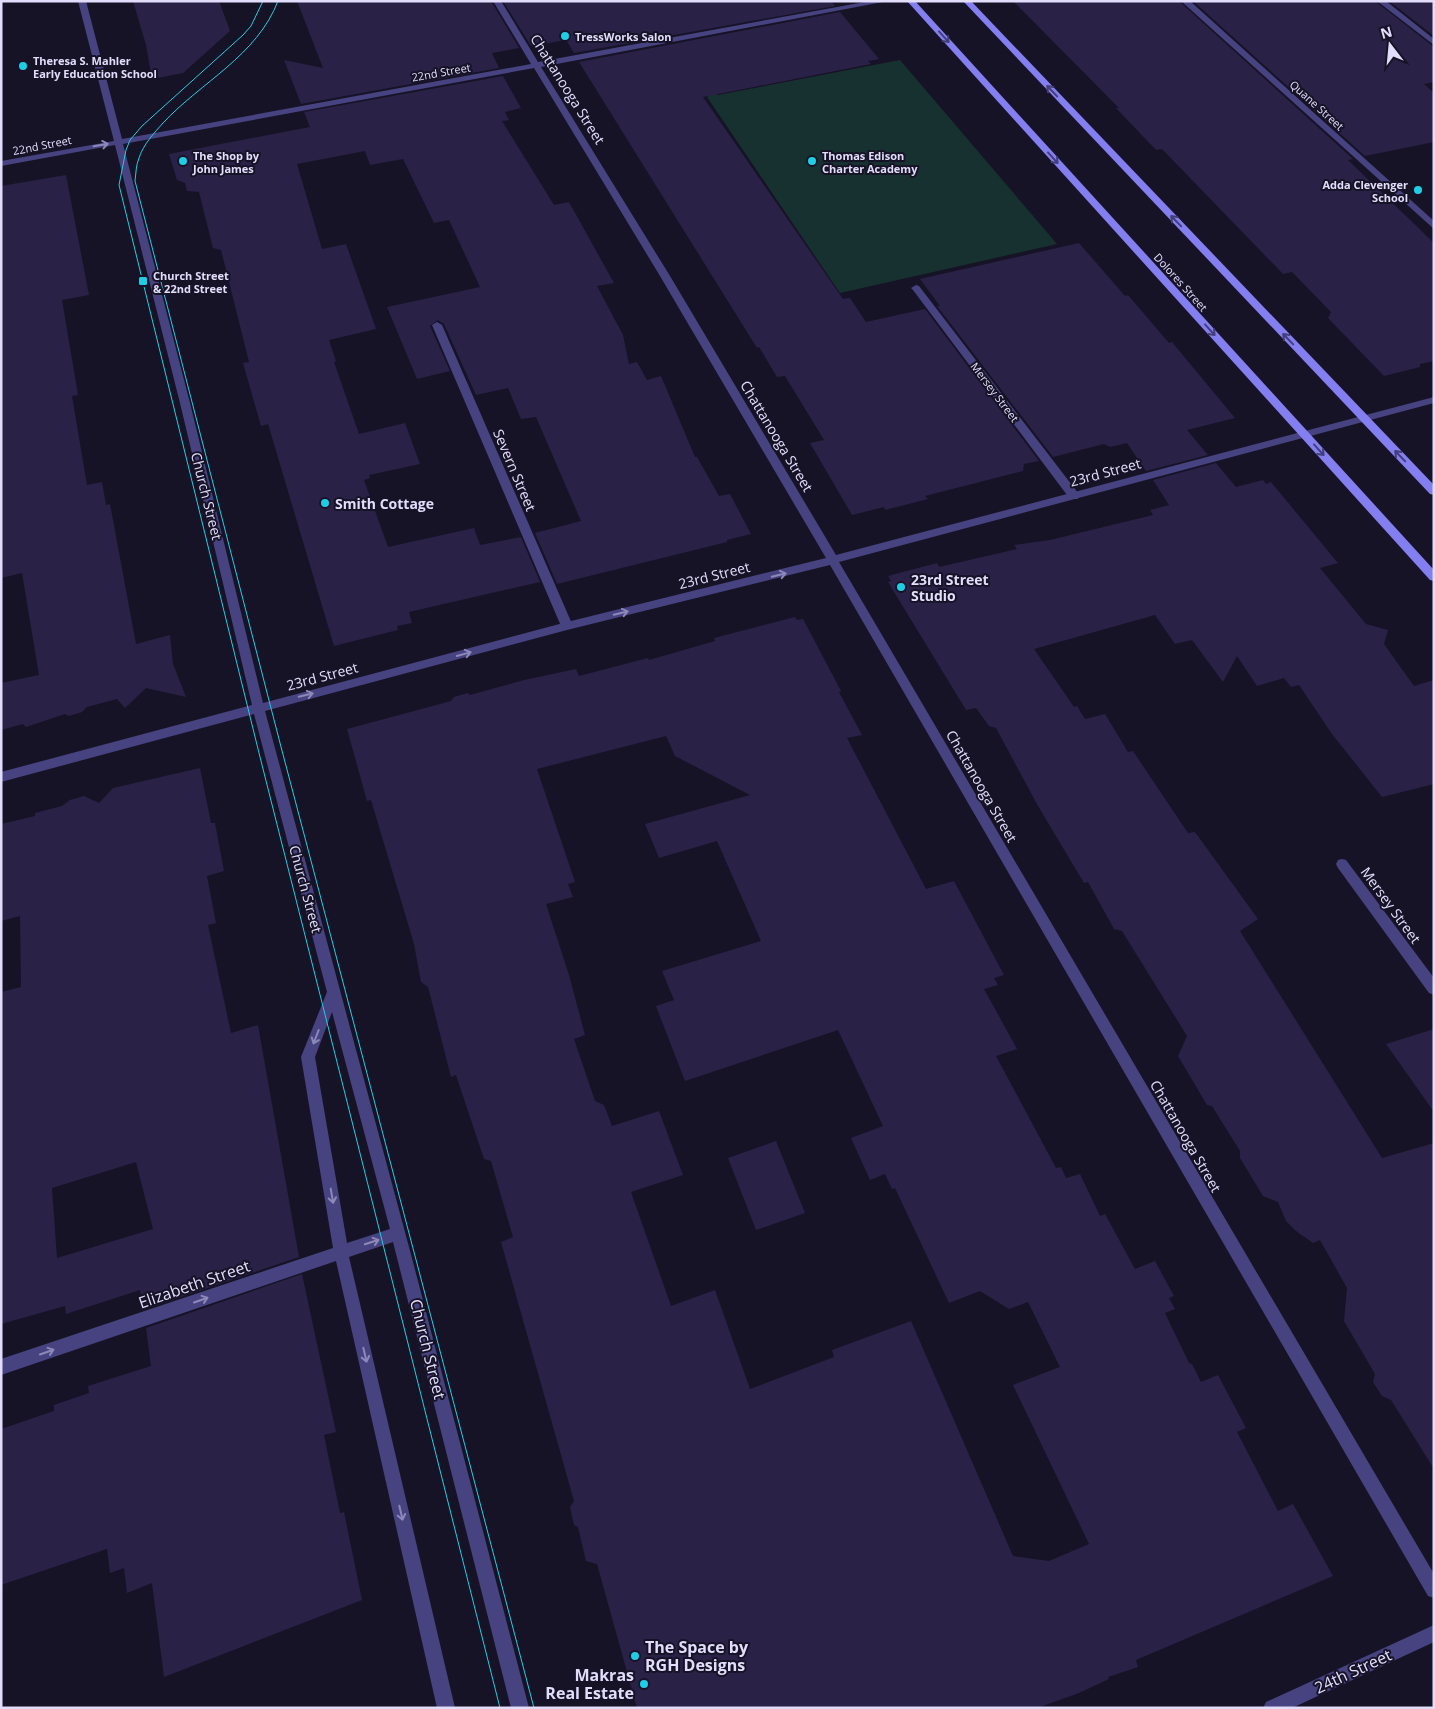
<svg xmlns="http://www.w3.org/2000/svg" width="1435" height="1709" font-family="'Open Sans',sans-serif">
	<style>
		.green { fill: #173130 }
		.building { fill: #292146; fill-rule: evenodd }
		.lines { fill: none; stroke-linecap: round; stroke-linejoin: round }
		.service { fill: #474381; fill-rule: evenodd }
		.minor { fill: #474381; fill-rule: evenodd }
		.tertiary { fill: #474381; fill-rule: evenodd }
		.secondary { fill: #847ff1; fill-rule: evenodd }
		.tram { stroke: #1ecee6; stroke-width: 1 }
		.oneway { stroke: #433e78 }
		.oneway2 { stroke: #8c88b8 }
		.poi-dot { fill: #1ecee6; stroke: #171327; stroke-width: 2 }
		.labels { text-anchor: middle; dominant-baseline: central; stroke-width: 4; stroke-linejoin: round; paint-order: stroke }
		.far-poi-label { font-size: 11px; font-weight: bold; fill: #e1ddfb; stroke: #171327; text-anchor: start }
		.far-street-label { font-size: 11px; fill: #e1ddfb; stroke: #171327 }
		.street-label { font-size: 14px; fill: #e1ddfb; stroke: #171327 }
		.poi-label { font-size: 14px; font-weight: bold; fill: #e1ddfb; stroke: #171327; text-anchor: start }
		.near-street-label { font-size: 16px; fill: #e1ddfb; stroke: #171327 }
		.near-poi-label { font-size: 16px; font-weight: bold; fill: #e1ddfb; stroke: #171327; text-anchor: start }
	</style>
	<rect width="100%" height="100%" fill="#171327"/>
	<path class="green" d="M 900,60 L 1057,244 L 840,293 L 707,97 L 714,93 L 718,95 Z"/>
	<g class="building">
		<path d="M 133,1 L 219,1 L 230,31 L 183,73 L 152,79 L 146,45 Z"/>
		<path d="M 297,1 L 491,1 L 519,48 L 492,53 L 499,68 L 301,104 L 284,60 L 323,68 Z"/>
		<path d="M 503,1 L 831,1 L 835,6 L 574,53 L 566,40 L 531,46 Z"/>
		<path d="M 1013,1 L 1179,1 L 1353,159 L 1348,160 L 1434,243 L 1434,361 L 1420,364 L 1420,367 L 1384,376 L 1328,318 L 1331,312 L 1292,272 L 1283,274 L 1162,149 L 1156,150 L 1116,108 L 1119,108 Z"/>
		<path d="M 1193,1 L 1375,1 L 1434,47 L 1434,82 L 1424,84 L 1434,93 L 1434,142 L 1365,156 Z"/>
		<path d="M 1389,1 L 1434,1 L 1434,36 Z"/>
		<path d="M 840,12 L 879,59 L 868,61 L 871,64 L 703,97 L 843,299 L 850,298 L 866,322 L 925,309 L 1039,461 L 1024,464 L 1023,471 L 925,496 L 928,499 L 885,510 L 884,507 L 852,515 L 810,443 L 824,440 L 785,376 L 777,377 L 759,347 L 757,348 L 579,62 Z"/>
		<path d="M 503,76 L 521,108 L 505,112 L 509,120 L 502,121 L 554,205 L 569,202 L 614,283 L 597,286 L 623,335 L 629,364 L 637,362 L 647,380 L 661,376 L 695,457 L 697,457 L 719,496 L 730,494 L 751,534 L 727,540 L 727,542 L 557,584 L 535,533 L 581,521 L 536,417 L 521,419 L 508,388 L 476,395 L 444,324 L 438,320 L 430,326 L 450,371 L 417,379 L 387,307 L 480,287 L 449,220 L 434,223 L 403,159 L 370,165 L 365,151 L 297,164 L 322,249 L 346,244 L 376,329 L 329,340 L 336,361 L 334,362 L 359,434 L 405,423 L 420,464 L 369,475 L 370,478 L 364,480 L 388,547 L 474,528 L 480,545 L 521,537 L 540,582 L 409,612 L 412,623 L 397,626 L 398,630 L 334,646 L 268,424 L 261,426 L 243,363 L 249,362 L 221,250 L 213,248 L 199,192 L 187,191 L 185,183 L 177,180 L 169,154 L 310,127 L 304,112 Z"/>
		<path d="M 66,175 L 89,295 L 62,300 L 78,395 L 72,396 L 87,485 L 102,482 L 106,505 L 110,504 L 136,644 L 170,635 L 173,664 L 186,697 L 146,688 L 125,708 L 117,699 L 87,707 L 82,712 L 69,716 L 65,714 L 26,727 L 23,724 L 1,730 L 1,683 L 39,675 L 22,573 L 1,578 L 1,186 Z"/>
		<path d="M 1079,243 L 1125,296 L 1128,295 L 1169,343 L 1172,342 L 1235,418 L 1187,430 L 1208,455 L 1146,471 L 1127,443 L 1110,447 L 1104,444 L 1053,457 L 937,306 L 940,306 L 920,279 Z"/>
		<path d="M 1216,463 L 1236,487 L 1263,480 L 1266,484 L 1271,482 L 1338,563 L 1320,568 L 1366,624 L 1388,630 L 1384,644 L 1414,686 L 1434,680 L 1434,784 L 1382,797 L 1332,734 L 1299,685 L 1291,687 L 1284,678 L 1257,686 L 1237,656 L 1223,682 L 1192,640 L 1175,644 L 1155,615 L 1034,649 L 1074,707 L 1077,706 L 1085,719 L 1105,714 L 1128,752 L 1133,751 L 1188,833 L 1195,832 L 1258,919 L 1240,931 L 1382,1158 L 1434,1143 L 1434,1469 L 1391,1400 L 1382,1396 L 1373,1382 L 1375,1374 L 1344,1321 L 1347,1288 L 1320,1240 L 1313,1243 L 1296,1231 L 1286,1221 L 1278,1202 L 1263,1196 L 1240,1158 L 1240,1151 L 1212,1106 L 1207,1105 L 1178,1056 L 1187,1036 L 1122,931 L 1114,929 L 1088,882 L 1084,883 L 1038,806 L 996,728 L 989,726 L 976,708 L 966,710 L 888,582 L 891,581 L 888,576 L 937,563 L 939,567 L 1017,549 L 1014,545 L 1050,540 L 1153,515 L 1150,510 L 1169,505 L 1153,480 Z"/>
		<path d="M 795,617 L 797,620 L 803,619 L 841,691 L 839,692 L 862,735 L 847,738 L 926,889 L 954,881 L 1004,975 L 994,978 L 998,985 L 984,989 L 1017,1049 L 996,1056 L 1056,1168 L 1061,1167 L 1066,1178 L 1080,1174 L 1100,1216 L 1105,1214 L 1135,1269 L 1155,1261 L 1174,1296 L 1169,1298 L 1175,1309 L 1165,1313 L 1189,1363 L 1192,1364 L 1201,1382 L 1218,1375 L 1246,1428 L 1237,1432 L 1278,1511 L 1293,1504 L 1333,1576 L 1136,1660 L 1138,1667 L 1108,1677 L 1109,1679 L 1079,1693 L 1037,1708 L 637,1708 L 597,1564 L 586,1561 L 578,1527 L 574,1525 L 570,1507 L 574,1501 L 501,1242 L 513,1237 L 491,1161 L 484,1159 L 456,1075 L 451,1077 L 428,987 L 421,982 L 414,944 L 371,800 L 367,801 L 347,729 L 451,701 L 454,697 L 468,693 L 470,695 L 524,680 L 576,669 L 579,676 L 648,658 L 649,660 L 715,641 L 714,638 ZM 666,736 L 675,756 L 750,795 L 645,824 L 659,858 L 717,841 L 761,941 L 662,971 L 674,1000 L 656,1006 L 685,1081 L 838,1030 L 883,1126 L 851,1138 L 870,1180 L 885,1174 L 892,1189 L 895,1188 L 949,1303 L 980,1291 L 1009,1309 L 1028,1302 L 1060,1367 L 1013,1385 L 1089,1544 L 1049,1561 L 1013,1556 L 911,1321 L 832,1350 L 834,1357 L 750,1389 L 715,1290 L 671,1306 L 631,1192 L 683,1175 L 659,1111 L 612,1126 L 604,1105 L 595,1101 L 574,1039 L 585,1035 L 569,975 L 546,904 L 573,897 L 568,884 L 575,882 L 537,769 Z"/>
		<path d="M 200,768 L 211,823 L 215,823 L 224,871 L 207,876 L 216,923 L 208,925 L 231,1033 L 258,1025 L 299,1257 L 143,1310 L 140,1290 L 66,1314 L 65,1306 L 1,1324 L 1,992 L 21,987 L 20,916 L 1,921 L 1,824 L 35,816 L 35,813 L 62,806 L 70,800 L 84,796 L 99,803 L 113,788 ZM 136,1162 L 153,1229 L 57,1258 L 52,1188 Z"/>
		<path d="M 1434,1029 L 1434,1112 L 1386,1044 Z"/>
		<path d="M 776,1141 L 805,1213 L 756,1230 L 728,1158 Z"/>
		<path d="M 302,1274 L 336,1432 L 324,1435 L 340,1513 L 344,1512 L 362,1600 L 164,1677 L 152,1583 L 127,1593 L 124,1568 L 110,1573 L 107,1549 L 1,1585 L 1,1429 L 54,1411 L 54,1405 L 89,1393 L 88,1386 L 151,1366 L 146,1328 Z"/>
	</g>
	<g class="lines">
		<g class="service">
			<path d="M 1181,1 L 1190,1 L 1434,221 L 1434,229 Z"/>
			<path d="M 916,285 L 919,286 L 1078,493 L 1078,499 L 1070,499 L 913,290 L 911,288 Z"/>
			<path d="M 437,322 L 442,325 L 573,626 L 571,629 L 563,629 L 561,626 L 432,325 Z"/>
			<path d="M 1342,859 L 1346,860 L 1434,978 L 1434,995 L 1429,993 L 1338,868 L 1336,864 L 1338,860 Z"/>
		</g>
		<g class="minor">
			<path d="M 78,1 L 86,1 L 122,139 L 531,64 L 493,1 L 501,1 L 538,62 L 870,1 L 888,1 L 541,67 L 670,276 L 836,555 L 1434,397 L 1434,403 L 839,562 L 1434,1574 L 1434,1598 L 1428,1596 L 830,565 L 567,630 L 265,711 L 413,1262 L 529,1708 L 511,1708 L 393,1242 L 349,1257 L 455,1708 L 437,1708 L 336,1261 L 1,1375 L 1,1359 L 333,1248 L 301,1057 L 327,992 L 254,714 L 1,782 L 1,772 L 252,705 L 180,403 L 115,145 L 1,166 L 1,161 L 114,141 ZM 534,68 L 660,276 L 826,558 L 567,622 L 263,703 L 190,403 L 123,144 ZM 332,1012 L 390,1229 L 347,1243 L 315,1057 Z"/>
			<path d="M 1377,1 L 1386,1 L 1434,39 L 1434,45 Z"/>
		</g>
		<path class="tertiary" d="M 1434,1625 L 1434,1642 L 1292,1708 L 1263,1708 L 1266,1702 Z"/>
		<g class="secondary">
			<path d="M 907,1 L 915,1 L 1434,570 L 1434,581 L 1430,580 Z"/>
			<path d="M 963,1 L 971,1 L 1434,485 L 1434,495 L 1430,494 Z"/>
		</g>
		<g class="tram">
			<path d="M 263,1 L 251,26 L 243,35 L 142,126 L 130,140 L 126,150 L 119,185 L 258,749 L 500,1708"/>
			<path d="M 278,1 C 257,56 201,82 163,123 C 154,133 143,145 139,158 C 136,165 136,173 135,181 L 280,743 L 534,1708"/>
		</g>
	</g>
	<defs><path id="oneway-shaft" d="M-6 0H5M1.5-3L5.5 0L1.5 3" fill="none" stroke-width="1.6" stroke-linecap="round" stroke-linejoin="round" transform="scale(1.25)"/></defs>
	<g class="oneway">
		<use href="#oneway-shaft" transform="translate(944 37) rotate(48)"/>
		<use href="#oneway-shaft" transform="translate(1052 91) rotate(-134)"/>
		<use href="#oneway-shaft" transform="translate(1053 158) rotate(48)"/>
		<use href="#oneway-shaft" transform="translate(1176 221) rotate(-134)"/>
		<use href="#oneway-shaft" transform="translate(1210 330) rotate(48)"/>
		<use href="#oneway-shaft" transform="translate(1288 339) rotate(-134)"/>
		<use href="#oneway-shaft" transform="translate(1319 450) rotate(48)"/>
		<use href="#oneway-shaft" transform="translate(1400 456) rotate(-134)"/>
	</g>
	<g class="oneway2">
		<use href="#oneway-shaft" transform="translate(101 145) rotate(-10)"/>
		<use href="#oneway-shaft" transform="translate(779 575) rotate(-14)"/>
		<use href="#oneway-shaft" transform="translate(621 613) rotate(-14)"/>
		<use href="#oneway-shaft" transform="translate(464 654) rotate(-15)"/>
		<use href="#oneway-shaft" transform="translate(306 695) rotate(-14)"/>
		<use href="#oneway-shaft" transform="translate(316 1037) rotate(111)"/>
		<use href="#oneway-shaft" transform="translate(332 1196) rotate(80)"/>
		<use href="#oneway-shaft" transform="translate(372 1242) rotate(-18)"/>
		<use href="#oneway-shaft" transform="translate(201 1300) rotate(-19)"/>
		<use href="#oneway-shaft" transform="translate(47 1352) rotate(-19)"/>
		<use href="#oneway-shaft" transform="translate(365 1355) rotate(77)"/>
		<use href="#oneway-shaft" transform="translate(401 1513) rotate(77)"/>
	</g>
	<g class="poi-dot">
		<circle cx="565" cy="36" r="5"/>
		<circle cx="23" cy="66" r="5"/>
		<circle cx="183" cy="161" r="5"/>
		<circle cx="812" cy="161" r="5"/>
		<circle cx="1418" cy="190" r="5"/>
		<rect x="138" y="276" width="10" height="10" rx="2.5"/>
		<circle cx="325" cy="503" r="5"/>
		<circle cx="901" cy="587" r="5"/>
		<circle cx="635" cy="1656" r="5"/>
		<circle cx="644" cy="1684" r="5"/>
	</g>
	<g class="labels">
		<g class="far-poi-label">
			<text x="575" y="36">TressWorks Salon</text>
			<text x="33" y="60">Theresa S. Mahler<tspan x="33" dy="13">Early Education School</tspan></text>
			<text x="193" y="155">The Shop by<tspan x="193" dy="13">John James</tspan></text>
			<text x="822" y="155">Thomas Edison<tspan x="822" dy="13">Charter Academy</tspan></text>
			<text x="1408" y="184" text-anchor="end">Adda Clevenger<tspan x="1408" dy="13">School</tspan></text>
			<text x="153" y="275">Church Street<tspan x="153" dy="13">&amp; 22nd Street</tspan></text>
		</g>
		<g class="far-street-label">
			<text transform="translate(441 72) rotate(-10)">22nd Street</text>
			<text transform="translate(1317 105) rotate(42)">Quane Street</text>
			<text transform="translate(42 145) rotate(-11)">22nd Street</text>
			<text transform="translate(1181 282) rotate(48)">Dolores Street</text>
			<text transform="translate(995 392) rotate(53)">Mersey Street</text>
		</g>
		<g class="street-label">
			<text transform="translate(568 89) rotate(58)">Chattanooga Street</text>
			<text transform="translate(777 436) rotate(59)">Chattanooga Street</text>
			<text transform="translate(515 470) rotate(67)">Severn Street</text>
			<text transform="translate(1105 472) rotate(-15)">23rd Street</text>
			<text transform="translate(207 496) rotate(76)">Church Street</text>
			<text transform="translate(714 575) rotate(-14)">23rd Street</text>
			<text transform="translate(322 676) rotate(-15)">23rd Street</text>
			<text transform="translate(982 786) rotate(60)">Chattanooga Street</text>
			<text transform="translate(306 889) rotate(75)">Church Street</text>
			<text transform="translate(1391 905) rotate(54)">Mersey Street</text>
			<text transform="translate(1186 1136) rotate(60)">Chattanooga Street</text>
		</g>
		<g class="poi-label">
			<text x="335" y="503">Smith Cottage</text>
			<text x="911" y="579">23rd Street<tspan x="911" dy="16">Studio</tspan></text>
		</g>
		<g class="near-street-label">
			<text transform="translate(194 1284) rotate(-19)">Elizabeth Street</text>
			<text transform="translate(428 1349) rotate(76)">Church Street</text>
			<text transform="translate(1353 1671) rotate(-25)">24th Street</text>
		</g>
		<g class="near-poi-label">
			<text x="645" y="1647">The Space by<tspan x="645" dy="18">RGH Designs</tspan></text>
			<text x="634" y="1675" text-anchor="end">Makras<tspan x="634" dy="18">Real Estate</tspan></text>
		</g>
	</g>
	<rect width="1435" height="1709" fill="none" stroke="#e1ddfb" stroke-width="5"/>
	<g transform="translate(1390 45) rotate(344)" stroke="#171327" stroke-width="4" paint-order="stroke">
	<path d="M0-4L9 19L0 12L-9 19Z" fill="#e1ddfb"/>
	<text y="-8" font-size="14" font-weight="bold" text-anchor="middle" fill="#e1ddfb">N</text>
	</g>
</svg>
